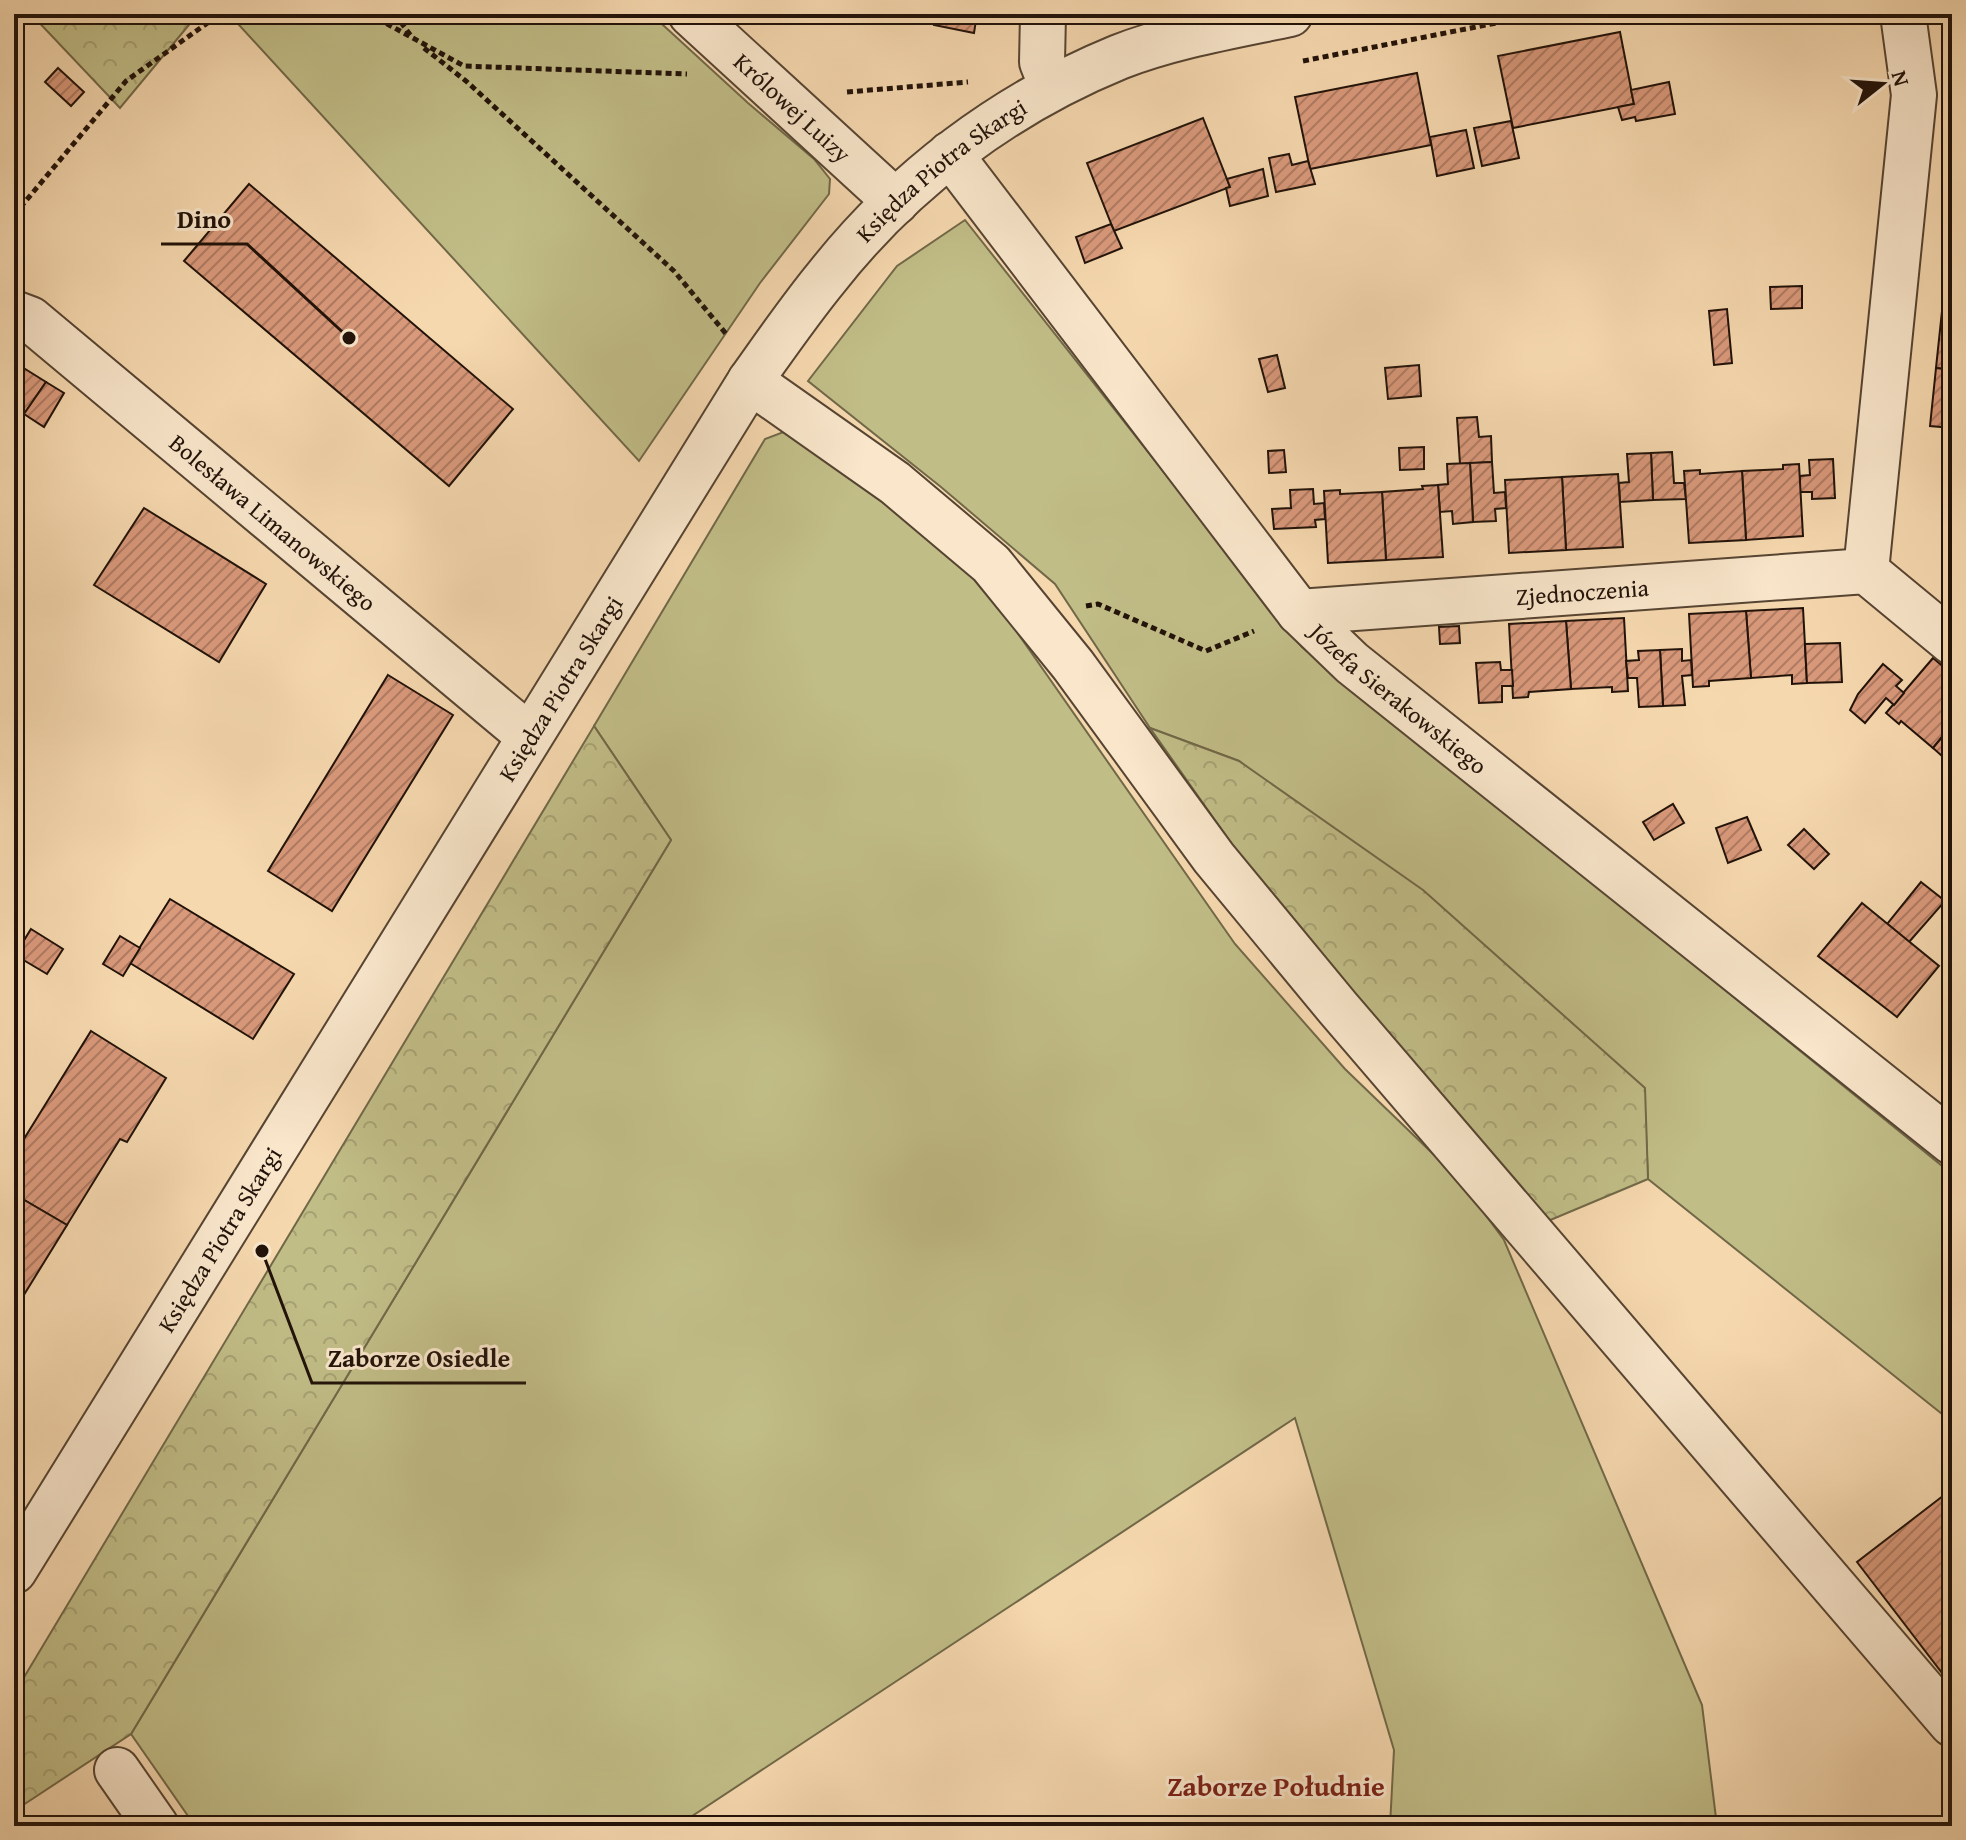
<svg xmlns="http://www.w3.org/2000/svg" width="1966" height="1840" font-family="'Gentium Book Plus',serif">
	<style>
		.green { fill: #c1bd87; stroke: #716848; stroke-width: 2 }
		.forest { fill: url(#forest-crowns); stroke: #716848; stroke-width: 2 }
		.building { fill: url(#building-hatch); stroke: #211209; stroke-width: 2 }
		.lines { fill: none; stroke-linecap: round; stroke-linejoin: round }
		.minor-casing { stroke: #564432; stroke-width: 48 }
		.path { stroke: #211209; stroke-width: 5; stroke-dasharray: 6 4; stroke-linecap: butt }
		.minor { stroke: #f9e6cb; stroke-width: 44 }
		.labels { text-anchor: middle; dominant-baseline: central; stroke-width: 6; stroke-linejoin: round; paint-order: stroke }
		.street-label { font-size: 24px; fill: #211209; stroke: #f9e6cb }
		.quarter-label { font-size: 28px; font-weight: bold; fill: #7a1f14; stroke: #f9e6cb }
		.leader { fill: none; stroke: #211209; stroke-width: 3 }
		.callout-dot { fill: #211209; stroke: #f9e6cb; stroke-width: 3 }
		.callout-label { font-size: 26px; text-anchor: middle; font-weight: bold; fill: #211209; stroke: #f9e6cb; stroke-width: 6; stroke-linejoin: round; paint-order: stroke }
	</style>
	<defs>
		<pattern id="forest-crowns" width="20" height="18" patternUnits="userSpaceOnUse" patternTransform="scale(2)"><rect width="20" height="18" fill="#c1bd87"/><path d="M2 6a3 3 0 1 1 6 0M12 15a3 3 0 1 1 6 0" fill="none" stroke="#a6a173"/></pattern>
		<pattern id="building-hatch" width="6" height="6" patternUnits="userSpaceOnUse" patternTransform="scale(2)"><rect width="6" height="6" fill="#d9997b"/><path d="M-1 1l2-2M0 6l6-6M5 7l2-2" fill="none" stroke="#b07b63"/></pattern>
	</defs>
	<rect width="100%" height="100%" fill="#f6d8af"/>
	<filter id="stains"><feTurbulence type="fractalNoise" baseFrequency=".0025" numOctaves="4"/><feColorMatrix values="0 0 0 0 .2 0 0 0 0 .09 0 0 0 0 .02 0 0 0 .5 -.17"/></filter>
	<radialGradient id="worn" r=".72"><stop offset=".6" stop-color="#630" stop-opacity="0"/><stop offset="1" stop-color="#630" stop-opacity=".3"/></radialGradient>
	<g class="green">
		<path d="M 229,14 L 651,14 L 748,103 L 814,159 L 830,179 L 829,194 L 760,283 L 639,461 Z"/>
		<path d="M 965,220 L 1302,647 L 1952,1174 L 1952,1422 L 1648,1179 L 1644,1088 L 1239,761 L 1150,728 L 1055,584 L 941,487 L 808,381 L 897,266 Z"/>
		<path d="M 786,431 L 815,448 L 982,582 L 1235,944 L 1345,1069 L 1459,1179 L 1504,1240 L 1702,1705 L 1717,1826 L 1390,1826 L 1394,1750 L 1295,1418 L 677,1826 L 195,1826 L 131,1734 L 671,840 L 594,726 L 765,439 Z"/>
	</g>
	<g class="forest">
		<path d="M 31,14 L 198,14 L 120,108 Z"/>
		<path d="M 594,726 L 671,840 L 131,1734 L 14,1811 L 14,1694 Z"/>
		<path d="M 1150,728 L 1239,761 L 1423,890 L 1645,1088 L 1648,1179 L 1548,1221 L 1355,996 L 1236,850 Z"/>
	</g>
	<g class="building">
		<path d="M 936,14 L 977,14 L 974,33 L 934,25 Z"/>
		<path d="M 1944,14 L 1952,14 L 1952,44 L 1950,44 Z"/>
		<path d="M 1620,32 L 1634,104 L 1513,128 L 1498,56 Z"/>
		<path d="M 58,68 L 84,92 L 71,106 L 45,82 Z"/>
		<path d="M 1417,73 L 1431,145 L 1310,169 L 1295,97 Z"/>
		<path d="M 1669,82 L 1675,114 L 1636,121 L 1635,117 L 1622,120 L 1618,107 L 1634,104 L 1631,90 Z"/>
		<path d="M 1203,118 L 1230,187 L 1114,231 L 1087,163 Z"/>
		<path d="M 1511,121 L 1519,158 L 1482,166 L 1474,128 Z"/>
		<path d="M 1466,130 L 1474,168 L 1437,176 L 1430,137 Z"/>
		<path d="M 1289,154 L 1292,165 L 1308,161 L 1315,184 L 1276,192 L 1269,158 Z"/>
		<path d="M 14,159 L 23,164 L 14,181 Z"/>
		<path d="M 1263,169 L 1268,196 L 1230,206 L 1226,188 L 1230,187 L 1227,179 Z"/>
		<path d="M 249,184 L 513,409 L 449,486 L 184,261 Z"/>
		<path d="M 1111,224 L 1122,248 L 1085,263 L 1076,237 Z"/>
		<path d="M 1802,286 L 1802,308 L 1771,309 L 1770,287 Z"/>
		<path d="M 1727,309 L 1732,363 L 1714,365 L 1709,311 Z"/>
		<path d="M 1942,311 L 1952,312 L 1952,370 L 1936,368 Z"/>
		<path d="M 1277,355 L 1285,388 L 1268,392 L 1259,359 Z"/>
		<path d="M 14,362 L 46,382 L 14,429 Z"/>
		<path d="M 1419,365 L 1421,396 L 1388,399 L 1385,368 Z"/>
		<path d="M 1936,368 L 1952,370 L 1952,428 L 1930,426 Z"/>
		<path d="M 46,382 L 64,393 L 44,427 L 24,414 Z"/>
		<path d="M 1477,417 L 1479,437 L 1491,436 L 1492,462 L 1460,464 L 1457,418 Z"/>
		<path d="M 1424,447 L 1424,469 L 1400,470 L 1399,448 Z"/>
		<path d="M 1284,450 L 1286,472 L 1269,473 L 1268,451 Z"/>
		<path d="M 1672,452 L 1674,483 L 1684,483 L 1686,499 L 1653,500 L 1651,453 Z"/>
		<path d="M 1651,453 L 1653,500 L 1620,502 L 1619,483 L 1629,482 L 1627,454 Z"/>
		<path d="M 1833,459 L 1835,498 L 1812,499 L 1812,492 L 1800,492 L 1800,476 L 1810,475 L 1809,460 Z"/>
		<path d="M 1492,462 L 1494,493 L 1505,492 L 1506,508 L 1495,509 L 1496,521 L 1473,522 L 1470,463 Z"/>
		<path d="M 1470,463 L 1473,522 L 1453,524 L 1452,511 L 1440,512 L 1438,485 L 1448,484 L 1447,464 Z"/>
		<path d="M 1799,464 L 1803,536 L 1746,540 L 1742,471 L 1783,469 L 1783,465 Z"/>
		<path d="M 1700,470 L 1700,474 L 1742,471 L 1746,540 L 1689,543 L 1684,471 Z"/>
		<path d="M 1618,474 L 1623,547 L 1566,550 L 1562,477 Z"/>
		<path d="M 1562,477 L 1566,550 L 1509,553 L 1505,480 Z"/>
		<path d="M 1438,485 L 1443,557 L 1386,560 L 1382,492 L 1423,489 L 1422,486 Z"/>
		<path d="M 1313,489 L 1314,504 L 1324,503 L 1325,519 L 1315,520 L 1316,527 L 1274,529 L 1272,509 L 1291,508 L 1290,490 Z"/>
		<path d="M 1340,490 L 1340,494 L 1382,492 L 1386,560 L 1328,563 L 1324,491 Z"/>
		<path d="M 144,508 L 266,584 L 219,662 L 94,585 Z"/>
		<path d="M 1803,608 L 1807,683 L 1792,684 L 1792,675 L 1751,678 L 1746,611 Z"/>
		<path d="M 1746,611 L 1751,678 L 1709,681 L 1709,686 L 1693,687 L 1689,614 Z"/>
		<path d="M 1624,618 L 1628,691 L 1612,692 L 1612,687 L 1571,689 L 1566,621 Z"/>
		<path d="M 1566,621 L 1571,689 L 1529,692 L 1528,697 L 1513,698 L 1509,624 Z"/>
		<path d="M 1459,626 L 1460,643 L 1440,644 L 1439,627 Z"/>
		<path d="M 1840,643 L 1842,682 L 1807,683 L 1805,644 Z"/>
		<path d="M 1682,649 L 1682,661 L 1691,660 L 1692,675 L 1682,676 L 1685,705 L 1663,706 L 1660,650 Z"/>
		<path d="M 1660,650 L 1663,706 L 1639,707 L 1637,678 L 1628,678 L 1626,661 L 1639,660 L 1638,651 Z"/>
		<path d="M 1933,658 L 1952,674 L 1952,725 L 1933,748 L 1901,721 L 1899,724 L 1886,713 Z"/>
		<path d="M 1500,662 L 1501,670 L 1512,670 L 1513,686 L 1502,686 L 1502,702 L 1479,703 L 1476,663 Z"/>
		<path d="M 1883,664 L 1902,680 L 1896,686 L 1904,693 L 1894,705 L 1886,698 L 1865,723 L 1850,710 L 1858,694 Z"/>
		<path d="M 388,675 L 453,715 L 332,911 L 268,871 Z"/>
		<path d="M 1952,725 L 1952,765 L 1933,748 Z"/>
		<path d="M 1673,804 L 1684,823 L 1654,840 L 1643,822 Z"/>
		<path d="M 1747,817 L 1761,850 L 1728,863 L 1716,828 Z"/>
		<path d="M 1804,829 L 1829,854 L 1814,869 L 1788,845 Z"/>
		<path d="M 1921,882 L 1945,901 L 1909,942 L 1887,924 Z"/>
		<path d="M 170,899 L 294,974 L 253,1039 L 130,963 Z"/>
		<path d="M 1862,903 L 1939,966 L 1897,1017 L 1818,956 Z"/>
		<path d="M 31,929 L 63,949 L 47,974 L 15,955 Z"/>
		<path d="M 120,936 L 140,948 L 123,976 L 103,964 Z"/>
		<path d="M 91,1031 L 166,1078 L 127,1142 L 120,1139 L 67,1225 L 14,1194 L 14,1155 Z"/>
		<path d="M 14,1194 L 67,1225 L 14,1311 Z"/>
		<path d="M 1952,1489 L 1952,1686 L 1857,1562 Z"/>
	</g>
	<g class="lines">
		<g class="minor-casing">
			<g id="minor">
				<path id="s1" d="M 691,14 L 896,202"/>
				<path d="M 1043,14 L 1042,62 L 1052,87"/>
				<path id="s2" d="M 950,154 L 1299,612 L 1352,663 L 1952,1142"/>
				<path id="s3" d="M 14,313 L 30,319 L 529,736"/>
				<path d="M 750,381 L 895,483 L 991,564 L 1073,665 L 1214,858 L 1338,1008 L 1952,1724"/>
				<path d="M 1866,571 L 1914,95 L 1903,14"/>
				<path id="s4" d="M 1299,612 L 1866,571 L 1952,642"/>
				<path id="s5" d="M 14,1571 L 750,381 C 775,346 799,311 826,278 C 903,180 1004,104 1119,57 C 1173,36 1233,26 1290,14"/>
				<path d="M 117,1770 L 156,1826"/>
			</g>
		</g>
		<g class="path">
			<path d="M 369,14 L 464,66 L 687,74"/>
			<path d="M 395,14 L 411,36"/>
			<path d="M 424,48 L 466,81 L 674,271 L 727,335"/>
			<path d="M 1303,61 L 1542,14"/>
			<path d="M 847,92 L 968,82"/>
			<path d="M 14,215 L 126,81 L 220,14"/>
			<path d="M 1086,606 L 1098,604 L 1206,651 L 1254,631"/>
		</g>
		<use href="#minor" class="minor"/>
	</g>
	<g class="labels">
		<g class="street-label">
			<text stroke="none"><textPath href="#s1" startOffset="138">Królowej Luizy</textPath></text>
			<text stroke="none"><textPath href="#s5" startOffset="1686">Księdza Piotra Skargi</textPath></text>
			<text stroke="none"><textPath href="#s3" startOffset="334">Bolesława Limanowskiego</textPath></text>
			<text stroke="none"><textPath href="#s4" startOffset="284">Zjednoczenia</textPath></text>
			<text stroke="none"><textPath href="#s5" startOffset="1038">Księdza Piotra Skargi</textPath></text>
			<text stroke="none"><textPath href="#s2" startOffset="708">Józefa Sierakowskiego</textPath></text>
			<text stroke="none"><textPath href="#s5" startOffset="390">Księdza Piotra Skargi</textPath></text>
		</g>
		<g class="quarter-label">
			<text x="1276" y="1785">Zaborze Południe</text>
		</g>
	</g>
	<path class="leader" d="M349 338L247 244H161M262 1251L312 1383H526"/>
	<g class="callout-dot">
		<circle cx="349" cy="338" r="8"/>
		<circle cx="262" cy="1251" r="8"/>
	</g>
	<g class="callout-label">
		<text x="204" y="228">Dino</text>
		<text x="419" y="1367">Zaborze Osiedle</text>
	</g>
	<rect width="1966" height="1840" fill="none" stroke="#f6d8af" stroke-width="48"/>
	<rect x="16" y="16" width="1934" height="1808" fill="none" stroke="#211209" stroke-width="4"/>
	<rect x="24" y="24" width="1918" height="1792" fill="none" stroke="#211209" stroke-width="2"/>
	<g transform="translate(1882 84) rotate(73)" stroke="#f9e6cb" stroke-width="6" paint-order="stroke">
	<path d="M0-6L14 30L0 20L-14 30Z" fill="#211209"/>
	<text y="-12" font-size="22" font-weight="bold" text-anchor="middle" fill="#211209">N</text>
	</g>
	<rect width="100%" height="100%" filter="url(#stains)"/>
	<rect width="100%" height="100%" fill="url(#worn)"/>
</svg>
